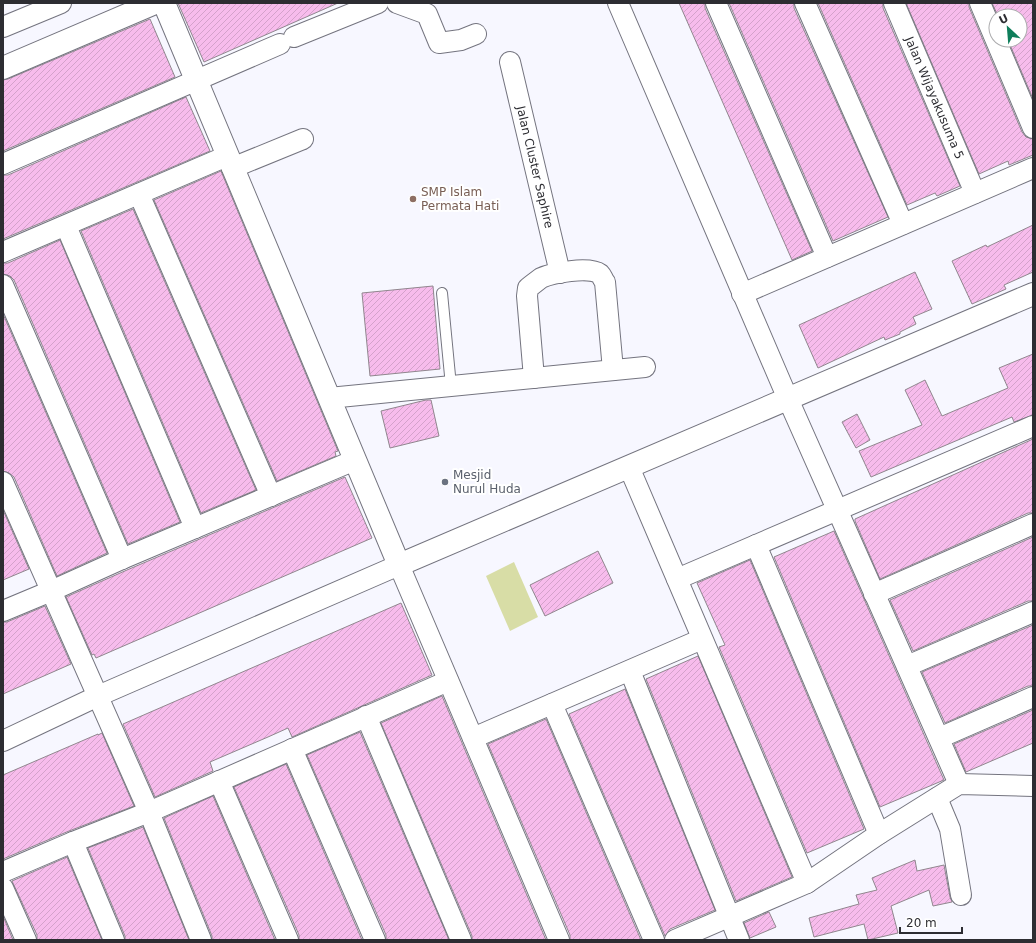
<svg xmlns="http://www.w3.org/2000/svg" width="1036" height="943" font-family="'DejaVu Sans',sans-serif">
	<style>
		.pitch { fill: #d8dda6 }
		.building { fill: url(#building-hatch); stroke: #90868e }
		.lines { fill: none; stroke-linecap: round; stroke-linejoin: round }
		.service-casing { stroke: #74747f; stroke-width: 12 }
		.minor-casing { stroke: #74747f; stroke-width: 22 }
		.tertiary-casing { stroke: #74747f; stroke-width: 24 }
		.service { stroke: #fff; stroke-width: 10 }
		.minor { stroke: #fff; stroke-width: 20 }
		.tertiary { stroke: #fff; stroke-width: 22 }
		.education-dot { fill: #8d6e63; stroke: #fff; stroke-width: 1.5 }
		.worship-dot { fill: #6b7280; stroke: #fff; stroke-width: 1.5 }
		.labels { text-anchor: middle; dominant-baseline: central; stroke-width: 4; stroke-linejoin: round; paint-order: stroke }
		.street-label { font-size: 12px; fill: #2d2d32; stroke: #fff }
		.education-label { font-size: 12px; fill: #785e54; stroke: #fff; text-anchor: start }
		.worship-label { font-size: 12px; fill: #5b616d; stroke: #fff; text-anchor: start }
	</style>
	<defs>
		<pattern id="building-hatch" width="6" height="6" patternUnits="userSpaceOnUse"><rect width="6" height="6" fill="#f7bcec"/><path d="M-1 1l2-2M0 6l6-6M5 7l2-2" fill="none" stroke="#d4a2cb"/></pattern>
	</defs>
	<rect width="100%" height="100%" fill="#f7f7ff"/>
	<path class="pitch" d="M 514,562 L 538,617 L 510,631 L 486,576 Z"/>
	<g class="building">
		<path d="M 178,3 L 338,3 L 204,62 Z"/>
		<path d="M 679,3 L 705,3 L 705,8 L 812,251 L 792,260 Z"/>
		<path d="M 729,3 L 794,3 L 794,8 L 888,217 L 833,241 Z"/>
		<path d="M 818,3 L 883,3 L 883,8 L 960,186 L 937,196 L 935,193 L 907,205 Z"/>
		<path d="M 906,3 L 969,3 L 969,7 L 1022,132 L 1026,137 L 1033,139 L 1033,155 L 1009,165 L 1008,161 L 979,174 Z"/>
		<path d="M 992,3 L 1033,3 L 1033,99 L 1008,40 L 1020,40 L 1020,16 L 998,16 Z"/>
		<path d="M 150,19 L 175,77 L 3,151 L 3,80 L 8,79 Z"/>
		<path d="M 186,97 L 210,151 L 3,239 L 3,175 L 8,175 Z"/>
		<path d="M 221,171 L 338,451 L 335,452 L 336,456 L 277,481 L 154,200 Z"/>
		<path d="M 133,209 L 256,490 L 201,513 L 81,231 Z"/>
		<path d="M 1033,225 L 1033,272 L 1004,285 L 1006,289 L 972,304 L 952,261 L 986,245 L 987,247 Z"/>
		<path d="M 60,240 L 180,522 L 128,544 L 14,280 L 10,276 L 3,274 L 3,263 L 8,263 Z"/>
		<path d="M 915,272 L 932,309 L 913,317 L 916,324 L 900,332 L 900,334 L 885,340 L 884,337 L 818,368 L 799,325 Z"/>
		<path d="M 433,286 L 440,369 L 370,376 L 362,293 Z"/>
		<path d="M 3,314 L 107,553 L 57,576 L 14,477 L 9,473 L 3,471 Z"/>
		<path d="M 1033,354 L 1033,415 L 1014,422 L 1012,417 L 871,477 L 859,451 L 922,425 L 905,390 L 925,380 L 942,416 L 1008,388 L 999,368 Z"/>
		<path d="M 426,400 L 431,400 L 439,436 L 390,448 L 381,411 Z"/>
		<path d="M 857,414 L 870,440 L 856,448 L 842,422 Z"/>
		<path d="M 1033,439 L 1033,513 L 1028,513 L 880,579 L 855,521 L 855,519 Z"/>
		<path d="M 345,477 L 372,538 L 112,651 L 96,658 L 94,654 L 92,655 L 66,597 L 127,570 Z"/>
		<path d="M 3,510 L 29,569 L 3,580 Z"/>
		<path d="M 834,531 L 944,780 L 880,807 L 774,557 Z"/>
		<path d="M 1033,537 L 1033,601 L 1028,601 L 913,651 L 890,600 Z"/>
		<path d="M 598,551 L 613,583 L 545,616 L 530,585 Z"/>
		<path d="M 750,560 L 864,829 L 807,853 L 719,647 L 725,645 L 697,583 Z"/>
		<path d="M 401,603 L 432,675 L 292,737 L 288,728 L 268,737 L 210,762 L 213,771 L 155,797 L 123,724 Z"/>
		<path d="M 45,606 L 71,664 L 3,694 L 3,622 L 7,622 Z"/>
		<path d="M 1033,625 L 1033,686 L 1028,686 L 945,723 L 922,672 Z"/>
		<path d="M 698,656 L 792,877 L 736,901 L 646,679 Z"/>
		<path d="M 625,689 L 715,910 L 670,929 L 665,936 L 569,714 Z"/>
		<path d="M 442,696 L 448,710 L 546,940 L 472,940 L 472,936 L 381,723 Z"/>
		<path d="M 1033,710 L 1033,743 L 966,772 L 954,744 Z"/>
		<path d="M 546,719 L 641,940 L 570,940 L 570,935 L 488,744 Z"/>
		<path d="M 360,732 L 449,940 L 386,940 L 386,935 L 307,755 Z"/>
		<path d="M 102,733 L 134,806 L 69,831 L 3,859 L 3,775 L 98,734 L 98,735 Z"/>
		<path d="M 286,764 L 362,940 L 299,940 L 299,935 L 234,787 Z"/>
		<path d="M 213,796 L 275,940 L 212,940 L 212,936 L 164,818 Z"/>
		<path d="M 143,827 L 189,940 L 125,940 L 125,936 L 88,848 Z"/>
		<path d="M 67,857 L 102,940 L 37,940 L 37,935 L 12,881 Z"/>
		<path d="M 915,860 L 917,871 L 944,865 L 950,897 L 952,902 L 933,906 L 929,890 L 891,906 L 898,933 L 868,940 L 864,924 L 814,937 L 809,918 L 859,904 L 856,895 L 877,890 L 872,878 Z"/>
		<path d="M 769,912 L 776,927 L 750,938 L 744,923 Z"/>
		<path d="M 3,916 L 13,940 L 3,940 Z"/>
	</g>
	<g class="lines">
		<g class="service-casing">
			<path id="service" d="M 442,293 L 451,386"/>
		</g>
		<g class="minor-casing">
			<g id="minor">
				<path d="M 397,3 L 427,14 L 439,43 L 461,40 L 476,34"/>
				<path d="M 618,3 L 788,399 L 959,784"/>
				<path d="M 716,3 L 827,257"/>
				<path d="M 805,3 L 903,224"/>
				<path id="s1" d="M 894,3 L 975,193"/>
				<path d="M 980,3 L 1033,128"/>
				<path d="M 3,27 L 61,3"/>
				<path d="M 294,37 L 378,3"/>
				<path id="s2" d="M 510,62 L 560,273"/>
				<path d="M 3,164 L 280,44"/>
				<path d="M 232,168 L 303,139"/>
				<path d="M 139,194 L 271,496"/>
				<path d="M 66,226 L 195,528"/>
				<path d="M 3,252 L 227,156"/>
				<path d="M 3,285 L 122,559"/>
				<path d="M 742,294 L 1033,168"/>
				<path d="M 534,378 L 527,296 L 528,288 C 532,285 537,281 541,278 C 552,273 589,266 600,274 C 602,276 603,280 605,282 L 613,370"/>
				<path d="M 329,398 L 645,367"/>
				<path d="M 629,467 L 807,883"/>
				<path d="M 3,482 L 149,812 L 201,940"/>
				<path d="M 756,545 L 879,834"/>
				<path d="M 677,579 L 1033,426"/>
				<path d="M 874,594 L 1033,524"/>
				<path d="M 3,611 L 51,591 L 122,559 L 355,460"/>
				<path d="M 907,666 L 1033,612"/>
				<path d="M 630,671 L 739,940"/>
				<path d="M 552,704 L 654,940"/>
				<path d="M 366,716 L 461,940"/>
				<path d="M 473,738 L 702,639"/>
				<path d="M 939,738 L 1033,697"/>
				<path d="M 3,741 L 98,696 L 399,565 L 559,940"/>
				<path d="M 292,749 L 375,940"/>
				<path d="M 219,781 L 288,940"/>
				<path d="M 937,798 L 950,829 L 961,895"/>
				<path d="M 73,842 L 114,940"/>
				<path d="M 3,872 L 73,842 L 149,812 L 448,681"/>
				<path d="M 3,888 L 26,940"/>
				<path d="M 675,940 L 807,883 L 879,834 L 959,784 L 1033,786"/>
			</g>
		</g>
		<g class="tertiary-casing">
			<g id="tertiary">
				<path d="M 164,3 L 399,565 L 1033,294"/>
				<path d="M 3,68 L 155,3"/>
			</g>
		</g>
		<use href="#service" class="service"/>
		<use href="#minor" class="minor"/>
		<use href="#tertiary" class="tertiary"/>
	</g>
	<circle class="education-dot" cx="413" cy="199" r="4"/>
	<circle class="worship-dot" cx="445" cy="482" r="4"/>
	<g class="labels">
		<g class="street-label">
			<text stroke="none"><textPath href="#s1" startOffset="103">Jalan Wijayakusuma 5</textPath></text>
			<text stroke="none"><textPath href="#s2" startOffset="108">Jalan Cluster Saphire</textPath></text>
		</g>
		<g class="education-label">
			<text x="421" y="192">SMP Islam<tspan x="421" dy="14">Permata Hati</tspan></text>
		</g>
		<g class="worship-label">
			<text x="453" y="475">Mesjid<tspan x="453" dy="14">Nurul Huda</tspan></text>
		</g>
	</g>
	<rect width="1036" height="943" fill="none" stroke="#2d2d32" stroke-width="8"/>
	<g transform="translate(1008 28) rotate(334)"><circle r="19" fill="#ffffff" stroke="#ababad"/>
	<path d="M0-3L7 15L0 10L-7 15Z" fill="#0f7e5b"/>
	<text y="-6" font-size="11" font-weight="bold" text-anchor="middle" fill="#2d2d32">U</text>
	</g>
	<path d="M900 927v6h62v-6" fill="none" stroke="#2d2d32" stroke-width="2"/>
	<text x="906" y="927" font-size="12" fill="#2d2d32" stroke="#ffffff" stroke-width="3" paint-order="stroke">20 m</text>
</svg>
